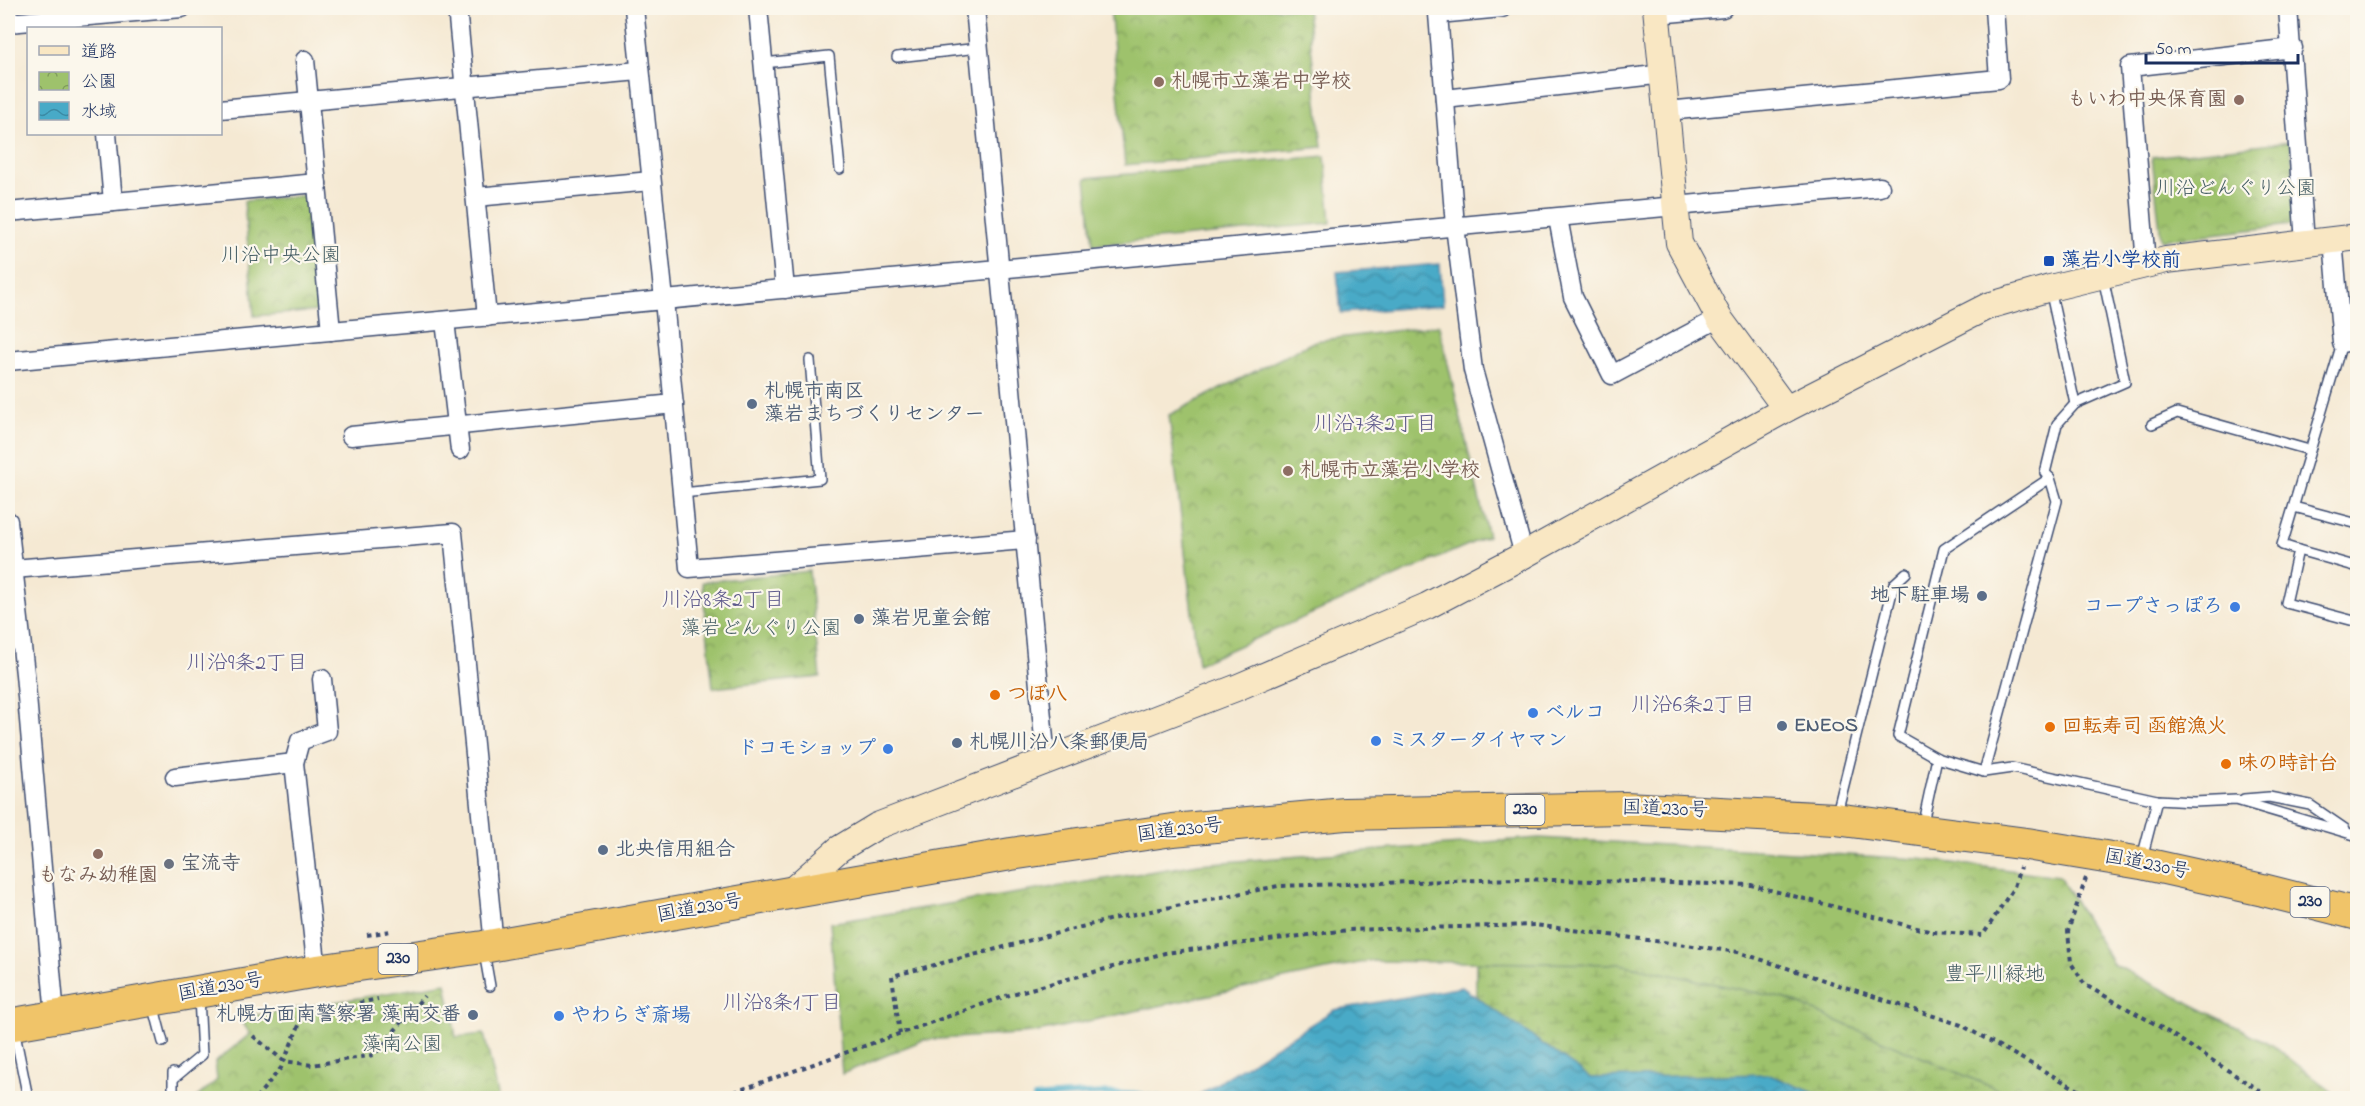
<svg xmlns="http://www.w3.org/2000/svg" width="2365" height="1106" font-family="'Indie Flower','Klee One',sans-serif">
	<style>
		.grass { fill: #9ec26c; stroke: #5c7865; stroke-width: 1.5 }
		.wetland { fill: url(#wetland-marsh); stroke: #5c7865; stroke-width: 1.5 }
		.park { fill: url(#park-crowns); stroke: #5c7865; stroke-width: 1.5 }
		.water { fill: url(#water-waves); stroke: #326c92; stroke-width: 1.5 }
		.lines { fill: none; stroke-linecap: round; stroke-linejoin: round }
		.stream { stroke: #48aac7; stroke-width: 6 }
		.lane-casing { stroke: #3c4b70; stroke-width: 12 }
		.street-casing { stroke: #3c4b70; stroke-width: 21 }
		.secondary-casing { stroke: #3c4b70; stroke-width: 28 }
		.highway-casing { stroke: #3c4b70; stroke-width: 34 }
		.path { stroke: #3c4b70; stroke-width: 4; stroke-dasharray: 4.5 4.5; stroke-linecap: butt }
		.lane { stroke: #fff; stroke-width: 9 }
		.street { stroke: #fff; stroke-width: 18 }
		.secondary { stroke: #f9e7c3; stroke-width: 26 }
		.highway { stroke: #f0c469; stroke-width: 32 }
		.education-dot { fill: #8d6e63; stroke: #fbf7ec; stroke-width: 2 }
		.transit-dot { fill: #1a4fb4; stroke: #fbf7ec; stroke-width: 2 }
		.service-dot { fill: #5c6f8a; stroke: #fbf7ec; stroke-width: 2 }
		.shop-dot { fill: #3f7fe0; stroke: #fbf7ec; stroke-width: 2 }
		.food-dot { fill: #e8710a; stroke: #fbf7ec; stroke-width: 2 }
		.worship-dot { fill: #6b7280; stroke: #fbf7ec; stroke-width: 2 }
		.labels { text-anchor: middle; dominant-baseline: central; stroke-width: 4.5; stroke-linejoin: round; paint-order: stroke }
		.shield { fill: #fbf7ec; stroke: #5e6b89; stroke-width: 1.5 }
		.shield-label { font-size: 18px; font-weight: bold; fill: #1b2f5e }
		.education-label { font-size: 20px; font-weight: bold; fill: #785e54; stroke: #fbf7ec; text-anchor: start }
		.park-label { font-size: 20px; fill: #425b62; stroke: #fbf7ec }
		.transit-label { font-size: 20px; font-weight: bold; fill: #164399; stroke: #fbf7ec; text-anchor: start }
		.service-label { font-size: 20px; font-weight: bold; fill: #4e5e75; stroke: #fbf7ec; text-anchor: start }
		.shop-label { font-size: 20px; font-weight: bold; fill: #366cbe; stroke: #fbf7ec; text-anchor: start }
		.food-label { font-size: 20px; font-weight: bold; fill: #c56008; stroke: #fbf7ec; text-anchor: start }
		.street-label { font-size: 20px; fill: #1b2f5e; stroke: #fbf7ec }
		.worship-label { font-size: 20px; font-weight: bold; fill: #5b616d; stroke: #fbf7ec; text-anchor: start }
		.neighbourhood-label { font-size: 21px; fill: #5e5a8c; stroke: #fbf7ec }
	</style>
	<defs>
		<pattern id="wetland-marsh" width="20" height="14" patternUnits="userSpaceOnUse" patternTransform="scale(1.5)"><rect width="20" height="14" fill="#9ec26c"/><path d="M1 5h8M5 5V1M11 12h8M15 12V8" fill="none" stroke="#809e5c"/></pattern>
		<pattern id="park-crowns" width="20" height="18" patternUnits="userSpaceOnUse" patternTransform="scale(1.5)"><rect width="20" height="18" fill="#9ec26c"/><path d="M2 6a3 3 0 1 1 6 0M12 15a3 3 0 1 1 6 0" fill="none" stroke="#809e5c"/></pattern>
		<pattern id="water-waves" width="16" height="10" patternUnits="userSpaceOnUse" patternTransform="scale(1.5)"><rect width="16" height="10" fill="#48aac7"/><path d="M0 5q4-4 8 0t8 0" fill="none" stroke="#3b8ba5"/></pattern>
	</defs>
	<rect width="100%" height="100%" fill="#fbf7ec"/>
	<filter id="ink" filterUnits="userSpaceOnUse"><feTurbulence type="fractalNoise" baseFrequency=".0167" numOctaves="2"/><feDisplacementMap in="SourceGraphic" scale="12" xChannelSelector="R" yChannelSelector="G"/><feConvolveMatrix kernelMatrix="1 2 1 2 8 2 1 2 1" color-interpolation-filters="sRGB"/></filter>
	<filter id="wash" filterUnits="userSpaceOnUse"><feTurbulence type="fractalNoise" baseFrequency=".008" numOctaves="4" result="noise"/><feDisplacementMap in="SourceGraphic" scale="24" xChannelSelector="R" yChannelSelector="G"/><feGaussianBlur stdDeviation="1.35" result="paint"/><feColorMatrix in="noise" values="0 0 0 0 0 0 0 0 0 0 0 0 0 0 0 0 0 1.4 0 .05"/><feComposite in="paint" operator="in"/></filter>
	<g filter="url(#wash)">
		<rect width="100%" height="100%" fill="#f5e9d3"/>
		<path class="grass" d="M 1325,156 L 1331,223 L 1093,245 L 1086,178 Z"/>
		<path class="wetland" d="M 1476,944 L 1722,963 L 2047,1098 L 1773,1098 L 1598,1092 L 1517,1041 L 1476,994 Z"/>
		<g class="park">
			<path d="M 1110,8 L 1307,8 L 1322,147 L 1125,165 Z"/>
			<path d="M 2290,141 L 2300,224 L 2161,240 L 2152,157 Z"/>
			<path d="M 308,195 L 319,311 L 254,316 L 244,201 Z"/>
			<path d="M 1439,325 L 1488,536 L 1198,664 L 1169,415 L 1315,341 Z"/>
			<path d="M 809,571 L 820,677 L 713,688 L 702,582 Z"/>
			<path d="M 1539,838 L 1919,859 L 2059,876 L 2113,964 L 2272,1045 L 2340,1098 L 2017,1098 L 1786,999 L 1620,964 L 1368,961 L 1033,1033 L 923,1040 L 842,1074 L 830,923 L 1199,864 Z"/>
			<path d="M 446,983 L 456,1037 L 484,1034 L 499,1098 L 196,1098 L 217,1080 L 215,1062 L 250,1034 L 240,1018 Z"/>
		</g>
		<g class="water">
			<path d="M 1440,264 L 1443,305 L 1341,313 L 1337,272 Z"/>
			<path d="M 1462,987 L 1591,1078 L 1767,1074 L 1827,1098 L 1194,1098 L 1334,1010 Z"/>
		</g>
		<g class="lines">
			<path class="stream" d="M 1035,1098 C 1076,1094 1120,1090 1160,1098"/>
		</g>
	</g>
	<g filter="url(#ink)">
		<g class="lines">
			<g class="lane-casing">
				<g id="lane">
					<path d="M 897,57 L 979,48"/>
					<path d="M 764,63 L 829,56 L 840,169"/>
					<path d="M 2050,289 L 2075,404"/>
					<path d="M 2342,343 L 2282,545 L 2298,550 L 2286,603 L 2358,622"/>
					<path d="M 2152,424 L 2177,413 L 2309,450"/>
					<path d="M 2050,478 L 1944,549 L 1898,736 L 1937,758 L 1984,772 L 2012,768 L 2157,800 L 2194,802 L 2236,800 L 2358,836"/>
					<path d="M 682,493 L 820,479 L 810,360"/>
					<path d="M 2294,507 L 2358,524"/>
					<path d="M 2298,550 L 2358,567"/>
					<path d="M 1984,772 L 2057,501 L 2050,478 L 2045,473 L 2057,424 L 2075,404 L 2125,382 L 2103,277"/>
					<path d="M 2244,799 L 2269,797 L 2310,805 L 2345,829"/>
					<path d="M 1837,813 L 1894,584 L 1906,573"/>
					<path d="M 1922,827 L 1937,758"/>
					<path d="M 2142,858 L 2157,800"/>
					<path d="M 484,952 L 490,986"/>
					<path d="M 153,1004 L 163,1042"/>
					<path d="M 14,1029 L 28,1098"/>
					<path d="M 173,1073 L 173,1079 L 202,1055 L 199,997"/>
					<path d="M 170,1098 L 173,1093 L 173,1079"/>
				</g>
			</g>
			<g class="street-casing">
				<g id="street">
					<path d="M 457,8 L 487,317"/>
					<path d="M 634,8 L 664,300 L 689,568 L 1026,540"/>
					<path d="M 758,8 L 785,289"/>
					<path d="M 975,8 L 1046,760"/>
					<path d="M 1502,8 L 1438,14 L 1455,226 L 1473,370 L 1524,555"/>
					<path d="M 2288,8 L 2305,243"/>
					<path d="M 1657,14 L 1723,8"/>
					<path d="M 8,23 L 182,8"/>
					<path d="M 305,60 L 331,331"/>
					<path d="M 1445,99 L 1664,74"/>
					<path d="M 220,109 L 639,71"/>
					<path d="M 1667,111 L 1999,79 L 1994,8"/>
					<path d="M 107,134 L 113,202"/>
					<path d="M 476,197 L 651,181"/>
					<path d="M 8,212 L 317,183"/>
					<path d="M 1558,218 L 1573,297 L 1612,375 L 1719,318"/>
					<path d="M 2333,240 L 2342,343 L 2358,340"/>
					<path d="M 2146,264 L 2130,67 L 2293,48"/>
					<path d="M 445,321 L 460,450"/>
					<path d="M 8,361 L 1880,187"/>
					<path d="M 351,436 L 674,404"/>
					<path d="M 8,521 L 25,674 L 55,1016"/>
					<path d="M 13,569 L 453,533 L 494,945"/>
					<path d="M 175,777 L 294,763"/>
					<path d="M 317,971 L 294,763 L 300,741 L 327,731 L 322,679"/>
				</g>
			</g>
			<g class="secondary-casing">
				<g id="secondary">
					<path d="M 1656,8 L 1679,243 L 1719,318 L 1786,409"/>
					<path d="M 788,894 L 839,849 L 877,826 L 1236,688 L 1427,606 L 1524,555 L 1786,409 L 1988,306 L 2050,288 L 2166,260 L 2358,237"/>
				</g>
			</g>
			<g class="highway-casing">
				<path id="highway" d="M 8,1025 L 317,971 L 483,947 L 1011,854 L 1173,830 L 1345,814 L 1625,808 L 1835,819 L 2027,844 L 2141,863 L 2263,890 L 2358,914"/>
			</g>
			<g class="path">
				<path d="M 2086,878 L 2068,931 L 2071,963 L 2085,985 L 2157,1025 L 2271,1098"/>
				<path d="M 367,935 L 391,931"/>
				<path d="M 359,1003 L 378,999"/>
				<path d="M 900,1034 L 892,976 L 1120,917 L 1278,886 L 1517,879 L 1751,885 L 1932,932 L 1983,935 L 2014,887 L 2020,867"/>
				<path d="M 253,1036 L 284,1061 L 312,1065 L 374,1055 L 424,996"/>
				<path d="M 256,1098 L 281,1068 L 300,1023"/>
				<path d="M 717,1098 L 1012,994 L 1165,953 L 1348,930 L 1535,925 L 1738,952 L 1961,1025 L 2093,1098"/>
			</g>
			<use href="#lane" class="lane"/>
			<use href="#street" class="street"/>
			<use href="#secondary" class="secondary"/>
			<use href="#highway" class="highway"/>
		</g>
	</g>
	<g class="education-dot">
		<circle cx="1159" cy="82" r="6"/>
		<circle cx="2239" cy="100" r="6"/>
		<circle cx="1288" cy="471" r="6"/>
		<circle cx="98" cy="854" r="6"/>
	</g>
	<rect class="transit-dot" x="2043" y="255" width="12" height="12" rx="3"/>
	<g class="service-dot">
		<circle cx="752" cy="404" r="6"/>
		<circle cx="1982" cy="596" r="6"/>
		<circle cx="859" cy="619" r="6"/>
		<circle cx="1782" cy="726" r="6"/>
		<circle cx="957" cy="743" r="6"/>
		<circle cx="603" cy="850" r="6"/>
		<circle cx="473" cy="1015" r="6"/>
	</g>
	<g class="shop-dot">
		<circle cx="2235" cy="607" r="6"/>
		<circle cx="1533" cy="713" r="6"/>
		<circle cx="1376" cy="741" r="6"/>
		<circle cx="888" cy="749" r="6"/>
		<circle cx="559" cy="1016" r="6"/>
	</g>
	<g class="food-dot">
		<circle cx="995" cy="695" r="6"/>
		<circle cx="2050" cy="727" r="6"/>
		<circle cx="2226" cy="764" r="6"/>
	</g>
	<circle class="worship-dot" cx="169" cy="864" r="6"/>
	<g class="labels">
		<g class="shield">
			<rect x="1505.5" y="795" width="39" height="30" rx="4.5"/>
			<rect x="2290.5" y="887" width="39" height="30" rx="4.5"/>
			<rect x="378.5" y="944" width="39" height="30" rx="4.5"/>
		</g>
		<g class="shield-label">
			<text x="1525" y="810">230</text>
			<text x="2310" y="902">230</text>
			<text x="398" y="959">230</text>
		</g>
		<g class="education-label">
			<text x="1171" y="82">札幌市立藻岩中学校</text>
			<text x="2227" y="100" text-anchor="end">もいわ中央保育園</text>
			<text x="1300" y="471">札幌市立藻岩小学校</text>
			<text x="98" y="876" text-anchor="middle">もなみ幼稚園</text>
		</g>
		<g class="park-label">
			<text x="2236" y="189">川沿どんぐり公園</text>
			<text x="281" y="256">川沿中央公園</text>
			<text x="761" y="629">藻岩どんぐり公園</text>
			<text x="1995" y="975">豊平川緑地</text>
			<text x="402" y="1045">藻南公園</text>
		</g>
		<g class="transit-label">
			<text x="2061" y="261">藻岩小学校前</text>
		</g>
		<g class="service-label">
			<text x="764" y="392">札幌市南区<tspan x="764" dy="23">藻岩まちづくりセンター</tspan></text>
			<text x="1970" y="596" text-anchor="end">地下駐車場</text>
			<text x="871" y="619">藻岩児童会館</text>
			<text x="1794" y="726">ENEOS</text>
			<text x="969" y="743">札幌川沿八条郵便局</text>
			<text x="615" y="850">北央信用組合</text>
			<text x="461" y="1015" text-anchor="end">札幌方面南警察署 藻南交番</text>
		</g>
		<g class="shop-label">
			<text x="2223" y="607" text-anchor="end">コープさっぽろ</text>
			<text x="1545" y="713">ベルコ</text>
			<text x="1388" y="741">ミスタータイヤマン</text>
			<text x="876" y="749" text-anchor="end">ドコモショップ</text>
			<text x="571" y="1016">やわらぎ斎場</text>
		</g>
		<g class="food-label">
			<text x="1007" y="695">つぼ八</text>
			<text x="2062" y="727">回転寿司 函館漁火</text>
			<text x="2238" y="764">味の時計台</text>
		</g>
		<g class="street-label">
			<text transform="translate(1665 810) rotate(2)">国道230号</text>
			<text transform="translate(1180 831) rotate(-7)">国道230号</text>
			<text transform="translate(2147 865) rotate(11)">国道230号</text>
			<text transform="translate(700 909) rotate(-10)">国道230号</text>
			<text transform="translate(221 988) rotate(-10)">国道230号</text>
		</g>
		<g class="worship-label">
			<text x="181" y="864">宝流寺</text>
		</g>
		<g class="neighbourhood-label">
			<text x="1375" y="425">川沿7条2丁目</text>
			<text x="723" y="601">川沿8条2丁目</text>
			<text x="247" y="664">川沿9条2丁目</text>
			<text x="1693" y="706">川沿6条2丁目</text>
			<text x="782" y="1004">川沿8条1丁目</text>
		</g>
	</g>
	<rect width="2365" height="1106" fill="none" stroke="#fbf7ec" stroke-width="30"/>
	<rect x="27" y="27" width="195" height="108" fill="#fbf7ec" stroke="#a1a7b3" stroke-width="1.5"/>
	<rect x="39" y="46" width="30" height="9" fill="#f9e7c3" stroke="#a1a7b3" stroke-width="1.5"/>
	<text x="81" y="57" font-size="18" fill="#1b2f5e">道路</text>
	<rect x="39" y="72" width="30" height="18" fill="url(#park-crowns)" stroke="#a1a7b3" stroke-width="1.5"/>
	<text x="81" y="87" font-size="18" fill="#1b2f5e">公園</text>
	<rect x="39" y="102" width="30" height="18" fill="url(#water-waves)" stroke="#a1a7b3" stroke-width="1.5"/>
	<text x="81" y="117" font-size="18" fill="#1b2f5e">水域</text>
	<path d="M2146 54v9h152v-9" fill="none" stroke="#1b2f5e" stroke-width="3"/>
	<text x="2155" y="54" font-size="18" fill="#1b2f5e" stroke="#fbf7ec" stroke-width="4.5" paint-order="stroke">50 m</text>
</svg>
